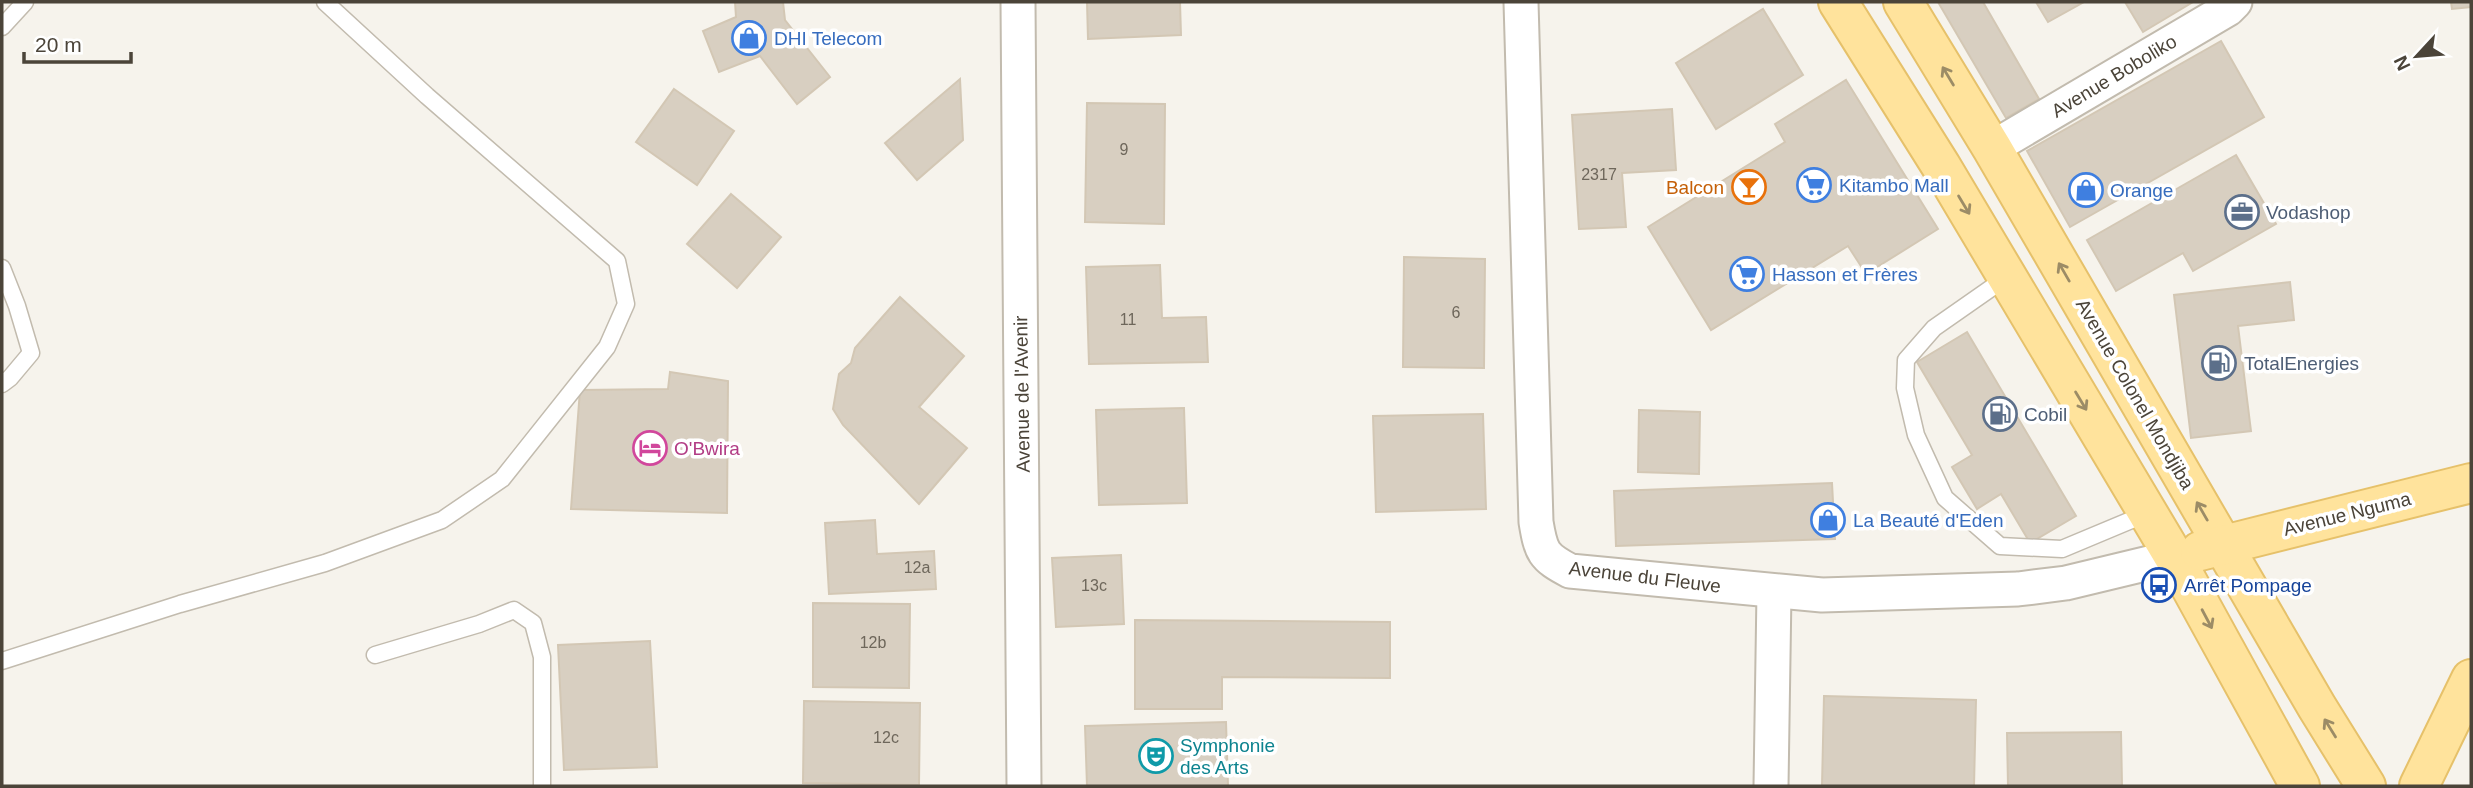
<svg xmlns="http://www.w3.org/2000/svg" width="2473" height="788" font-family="Helvetica,sans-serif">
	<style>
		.building { fill: #d8cfc1; stroke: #d3c7b4; stroke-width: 2 }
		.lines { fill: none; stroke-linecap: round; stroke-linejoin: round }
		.service-casing { stroke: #c2bbae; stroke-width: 19 }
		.minor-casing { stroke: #c2bbae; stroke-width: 37 }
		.primary-casing { stroke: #e6c16a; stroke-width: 42 }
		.service { stroke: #fff; stroke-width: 16 }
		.minor { stroke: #fff; stroke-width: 33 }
		.primary { stroke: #ffe39c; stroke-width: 38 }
		.oneway { stroke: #9c8c66 }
		.labels { text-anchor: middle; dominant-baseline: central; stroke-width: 7; stroke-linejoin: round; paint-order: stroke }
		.number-label { font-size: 16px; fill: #6e675b }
		.shop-label { font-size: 19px; fill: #366cbe; stroke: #fff; text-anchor: start }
		.street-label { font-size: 19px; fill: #4b4439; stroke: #fff }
		.food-label { font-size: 19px; fill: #c56008; stroke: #fff; text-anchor: end }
		.service-label { font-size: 19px; fill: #4e5e75; stroke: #fff; text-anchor: start }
		.hotel-label { font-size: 19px; fill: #b23c85; stroke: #fff; text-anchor: start }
		.transit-label { font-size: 19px; fill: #164399; stroke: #fff; text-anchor: start }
		.culture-label { font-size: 19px; fill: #0d838f; stroke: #fff; text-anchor: start }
	</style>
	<rect width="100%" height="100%" fill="#f6f3ec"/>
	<g class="building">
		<path d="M 735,2 L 783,2 L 785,20 L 830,77 L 797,104 L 760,56 L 719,72 L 703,31 L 736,17 Z"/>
		<path d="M 1087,2 L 1180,2 L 1181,35 L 1088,39 Z"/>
		<path d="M 1938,2 L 1983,2 L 2039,99 L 2006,118 Z"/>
		<path d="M 2036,2 L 2084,2 L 2048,22 Z"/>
		<path d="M 2125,2 L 2193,2 L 2143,32 Z"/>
		<path d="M 2451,2 L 2471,2 L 2471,7 L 2452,9 Z"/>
		<path d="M 1763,9 L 1803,75 L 1716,129 L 1676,63 Z"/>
		<path d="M 2221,41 L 2264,117 L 2070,227 L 2027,151 Z"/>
		<path d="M 960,79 L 963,140 L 917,180 L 885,143 Z"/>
		<path d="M 1846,80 L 1938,229 L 1866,274 L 1848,246 L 1711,330 L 1648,227 L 1785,142 L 1775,124 Z"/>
		<path d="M 674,89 L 734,131 L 697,185 L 636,142 Z"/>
		<path d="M 1087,103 L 1165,104 L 1164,224 L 1085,222 Z"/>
		<path d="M 1672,109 L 1676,170 L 1622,173 L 1626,227 L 1579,229 L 1572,115 Z"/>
		<path d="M 2236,155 L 2276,224 L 2193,271 L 2183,253 L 2116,291 L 2087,240 Z"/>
		<path d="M 731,194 L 781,237 L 737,288 L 687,244 Z"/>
		<path d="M 1404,257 L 1485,259 L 1484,368 L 1403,367 Z"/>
		<path d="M 1160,265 L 1162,318 L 1206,317 L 1208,362 L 1089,364 L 1086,267 Z"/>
		<path d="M 2290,282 L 2294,320 L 2238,326 L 2251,431 L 2191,438 L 2174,295 Z"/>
		<path d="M 900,297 L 964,356 L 919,407 L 967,448 L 919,504 L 843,425 L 833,409 L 839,374 L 851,363 L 855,348 Z"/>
		<path d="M 1967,332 L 2076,516 L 2030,543 L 2001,494 L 1977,509 L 1952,467 L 1972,455 L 1917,362 Z"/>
		<path d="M 670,372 L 728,381 L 727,513 L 571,509 L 580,390 L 668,389 Z"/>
		<path d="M 1184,408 L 1187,503 L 1099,505 L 1096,410 Z"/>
		<path d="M 1639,410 L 1700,412 L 1699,474 L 1638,472 Z"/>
		<path d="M 1483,414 L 1486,509 L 1376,512 L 1373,416 Z"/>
		<path d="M 1832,483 L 1835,539 L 1616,546 L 1614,491 Z"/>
		<path d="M 875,520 L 877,554 L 934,551 L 936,589 L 829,594 L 825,523 Z"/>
		<path d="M 1121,555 L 1124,624 L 1056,627 L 1052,558 Z"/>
		<path d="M 813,603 L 910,604 L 909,688 L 813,687 Z"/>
		<path d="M 1135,620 L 1390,622 L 1390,678 L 1222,677 L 1222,709 L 1135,709 Z"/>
		<path d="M 650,641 L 657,767 L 564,770 L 558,645 Z"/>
		<path d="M 1824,696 L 1976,700 L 1974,786 L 1822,786 Z"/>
		<path d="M 804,701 L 920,703 L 919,785 L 803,783 Z"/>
		<path d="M 1226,722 L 1228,786 L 1087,786 L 1085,726 Z"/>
		<path d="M 2121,732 L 2122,786 L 2008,786 L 2007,733 Z"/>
	</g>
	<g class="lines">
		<g class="service-casing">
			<g id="service">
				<path d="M 2,27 L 25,2"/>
				<path d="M 2,268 L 17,306 L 31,353 L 10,378 L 2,384"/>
				<path d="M 2007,277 L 1934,328 L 1906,360 L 1905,388 L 1916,435 L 1945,498 L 2000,546 L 2062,549 L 2148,513"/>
				<path d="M 375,655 L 479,624 L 514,610 L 533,623 L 542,657 L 542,786"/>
				<path d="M 2,661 L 180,604 L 325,563 L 442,520 L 502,479 L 607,347 L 626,304 L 617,261 L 427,96 L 325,2"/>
			</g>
		</g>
		<g class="minor-casing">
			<g id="minor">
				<path d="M 1018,2 L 1024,786"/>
				<path d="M 1521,2 L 1536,522 C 1541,552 1543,557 1570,571 L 1822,595 L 2018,589 L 2066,583 L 2174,557"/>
				<path d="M 1992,148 L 2228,9 L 2235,2"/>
				<path d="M 1771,786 L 1774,592"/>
			</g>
		</g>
		<g class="primary-casing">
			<g id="primary">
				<path d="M 1838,2 L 1941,166 L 2174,557 L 2300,786"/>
				<path d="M 1903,2 L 1992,148 L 2317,707 L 2366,786"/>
				<path d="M 2200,551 L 2471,483"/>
				<path d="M 2419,786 L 2471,679"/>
			</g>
		</g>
		<use href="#service" class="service"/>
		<use href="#minor" class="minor"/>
		<use href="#primary" class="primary"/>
	</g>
	<defs><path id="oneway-shaft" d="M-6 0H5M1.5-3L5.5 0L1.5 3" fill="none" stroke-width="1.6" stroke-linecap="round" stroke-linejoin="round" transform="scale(1.75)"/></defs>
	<g class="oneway">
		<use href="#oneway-shaft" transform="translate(1948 76) rotate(-121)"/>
		<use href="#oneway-shaft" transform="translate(1964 205) rotate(59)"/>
		<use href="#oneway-shaft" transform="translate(2064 272) rotate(-120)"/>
		<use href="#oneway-shaft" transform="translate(2081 401) rotate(59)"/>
		<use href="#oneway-shaft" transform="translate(2202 511) rotate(-120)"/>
		<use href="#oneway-shaft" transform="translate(2207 619) rotate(62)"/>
		<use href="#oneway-shaft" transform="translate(2330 728) rotate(-122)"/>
	</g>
	<defs>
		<g id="shop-ring" transform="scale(1.75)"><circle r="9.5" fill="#fff" stroke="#3f7fe0" stroke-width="1.5"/><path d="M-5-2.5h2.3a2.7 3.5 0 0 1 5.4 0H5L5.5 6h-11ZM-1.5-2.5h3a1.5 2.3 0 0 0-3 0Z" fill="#3f7fe0"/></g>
		<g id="supermarket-ring" transform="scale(1.75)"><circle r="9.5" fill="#fff" stroke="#3f7fe0" stroke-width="1.5"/><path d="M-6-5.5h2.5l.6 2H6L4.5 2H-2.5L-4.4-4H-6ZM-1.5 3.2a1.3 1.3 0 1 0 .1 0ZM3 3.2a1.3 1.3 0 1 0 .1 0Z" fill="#3f7fe0"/></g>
		<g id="bar-ring" transform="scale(1.75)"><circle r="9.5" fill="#fff" stroke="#e8710a" stroke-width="1.5"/><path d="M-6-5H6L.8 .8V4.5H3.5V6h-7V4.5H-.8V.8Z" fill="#e8710a"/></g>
		<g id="office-ring" transform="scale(1.75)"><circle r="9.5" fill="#fff" stroke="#5c6f8a" stroke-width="1.5"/><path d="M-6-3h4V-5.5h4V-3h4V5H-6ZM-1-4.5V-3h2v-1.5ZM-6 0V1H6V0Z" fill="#5c6f8a"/></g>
		<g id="fuel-ring" transform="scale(1.75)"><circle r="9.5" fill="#fff" stroke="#5c6f8a" stroke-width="1.5"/><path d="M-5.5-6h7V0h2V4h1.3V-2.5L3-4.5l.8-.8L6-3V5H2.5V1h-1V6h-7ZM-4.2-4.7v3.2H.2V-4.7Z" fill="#5c6f8a"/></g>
		<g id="hotel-ring" transform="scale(1.75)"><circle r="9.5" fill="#fff" stroke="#d1479c" stroke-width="1.5"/><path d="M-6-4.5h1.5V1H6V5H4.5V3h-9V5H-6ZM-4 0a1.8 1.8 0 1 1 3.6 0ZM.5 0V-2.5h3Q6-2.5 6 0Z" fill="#d1479c"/></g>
		<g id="bus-ring" transform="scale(1.75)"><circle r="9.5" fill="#fff" stroke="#1a4fb4" stroke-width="1.5"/><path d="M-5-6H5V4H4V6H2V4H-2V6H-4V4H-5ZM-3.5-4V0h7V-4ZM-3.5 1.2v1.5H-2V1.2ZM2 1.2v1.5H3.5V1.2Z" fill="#1a4fb4"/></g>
		<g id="theatre-ring" transform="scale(1.75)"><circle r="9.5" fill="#fff" stroke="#0f9aa8" stroke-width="1.5"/><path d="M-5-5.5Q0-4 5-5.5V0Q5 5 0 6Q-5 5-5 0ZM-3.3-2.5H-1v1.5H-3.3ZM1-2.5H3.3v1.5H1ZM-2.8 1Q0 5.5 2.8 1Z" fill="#0f9aa8"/></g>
	</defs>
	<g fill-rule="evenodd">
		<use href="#shop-ring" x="749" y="38"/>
		<use href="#supermarket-ring" x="1814" y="185"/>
		<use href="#bar-ring" x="1749" y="187"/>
		<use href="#shop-ring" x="2086" y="190"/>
		<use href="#office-ring" x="2242" y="212"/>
		<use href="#supermarket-ring" x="1747" y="274"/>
		<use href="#fuel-ring" x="2219" y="363"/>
		<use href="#fuel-ring" x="2000" y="414"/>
		<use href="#hotel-ring" x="650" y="448"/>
		<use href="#shop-ring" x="1828" y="520"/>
		<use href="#bus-ring" x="2159" y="585"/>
		<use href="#theatre-ring" x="1156" y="756"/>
	</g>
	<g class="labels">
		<g class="number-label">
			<text x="1124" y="149">9</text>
			<text x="1599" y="174">2317</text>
			<text x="1456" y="312">6</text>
			<text x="1128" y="319">11</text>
			<text x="917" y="567">12a</text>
			<text x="1094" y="585">13c</text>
			<text x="873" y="642">12b</text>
			<text x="886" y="737">12c</text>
		</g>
		<g class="shop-label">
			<text x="774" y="38">DHI Telecom</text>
			<text x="1839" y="185">Kitambo Mall</text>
			<text x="2110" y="190">Orange</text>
			<text x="1772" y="274">Hasson et Frères</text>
			<text x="1853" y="520">La Beauté d'Eden</text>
		</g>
		<g class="street-label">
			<text transform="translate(2114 76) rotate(-31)">Avenue Boboliko</text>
			<text transform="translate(1022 394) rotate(-91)">Avenue de l'Avenir</text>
			<text transform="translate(2135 394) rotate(60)">Avenue Colonel Mondjiba</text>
			<text transform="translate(2347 514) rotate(-14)">Avenue Nguma</text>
			<text transform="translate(1645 577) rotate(7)">Avenue du Fleuve</text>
		</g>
		<g class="food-label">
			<text x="1724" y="187">Balcon</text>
		</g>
		<g class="service-label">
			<text x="2266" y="212">Vodashop</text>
			<text x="2244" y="363">TotalEnergies</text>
			<text x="2024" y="414">Cobil</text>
		</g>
		<g class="hotel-label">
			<text x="674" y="448">O'Bwira</text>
		</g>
		<g class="transit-label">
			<text x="2184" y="585">Arrêt Pompage</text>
		</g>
		<g class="culture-label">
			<text x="1180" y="745">Symphonie<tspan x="1180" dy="22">des Arts</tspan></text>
		</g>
	</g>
	<rect width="2473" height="788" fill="none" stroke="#4b4439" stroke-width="7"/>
	<g transform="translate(2417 56) rotate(244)" stroke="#ffffff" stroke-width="5" paint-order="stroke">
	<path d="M0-5L12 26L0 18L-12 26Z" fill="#4b4439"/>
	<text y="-10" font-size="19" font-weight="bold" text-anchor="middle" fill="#4b4439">N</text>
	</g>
	<path d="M24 52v10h107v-10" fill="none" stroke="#4b4439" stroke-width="3.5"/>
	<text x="35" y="52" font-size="21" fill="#4b4439" stroke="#ffffff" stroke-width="5" paint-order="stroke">20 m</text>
</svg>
